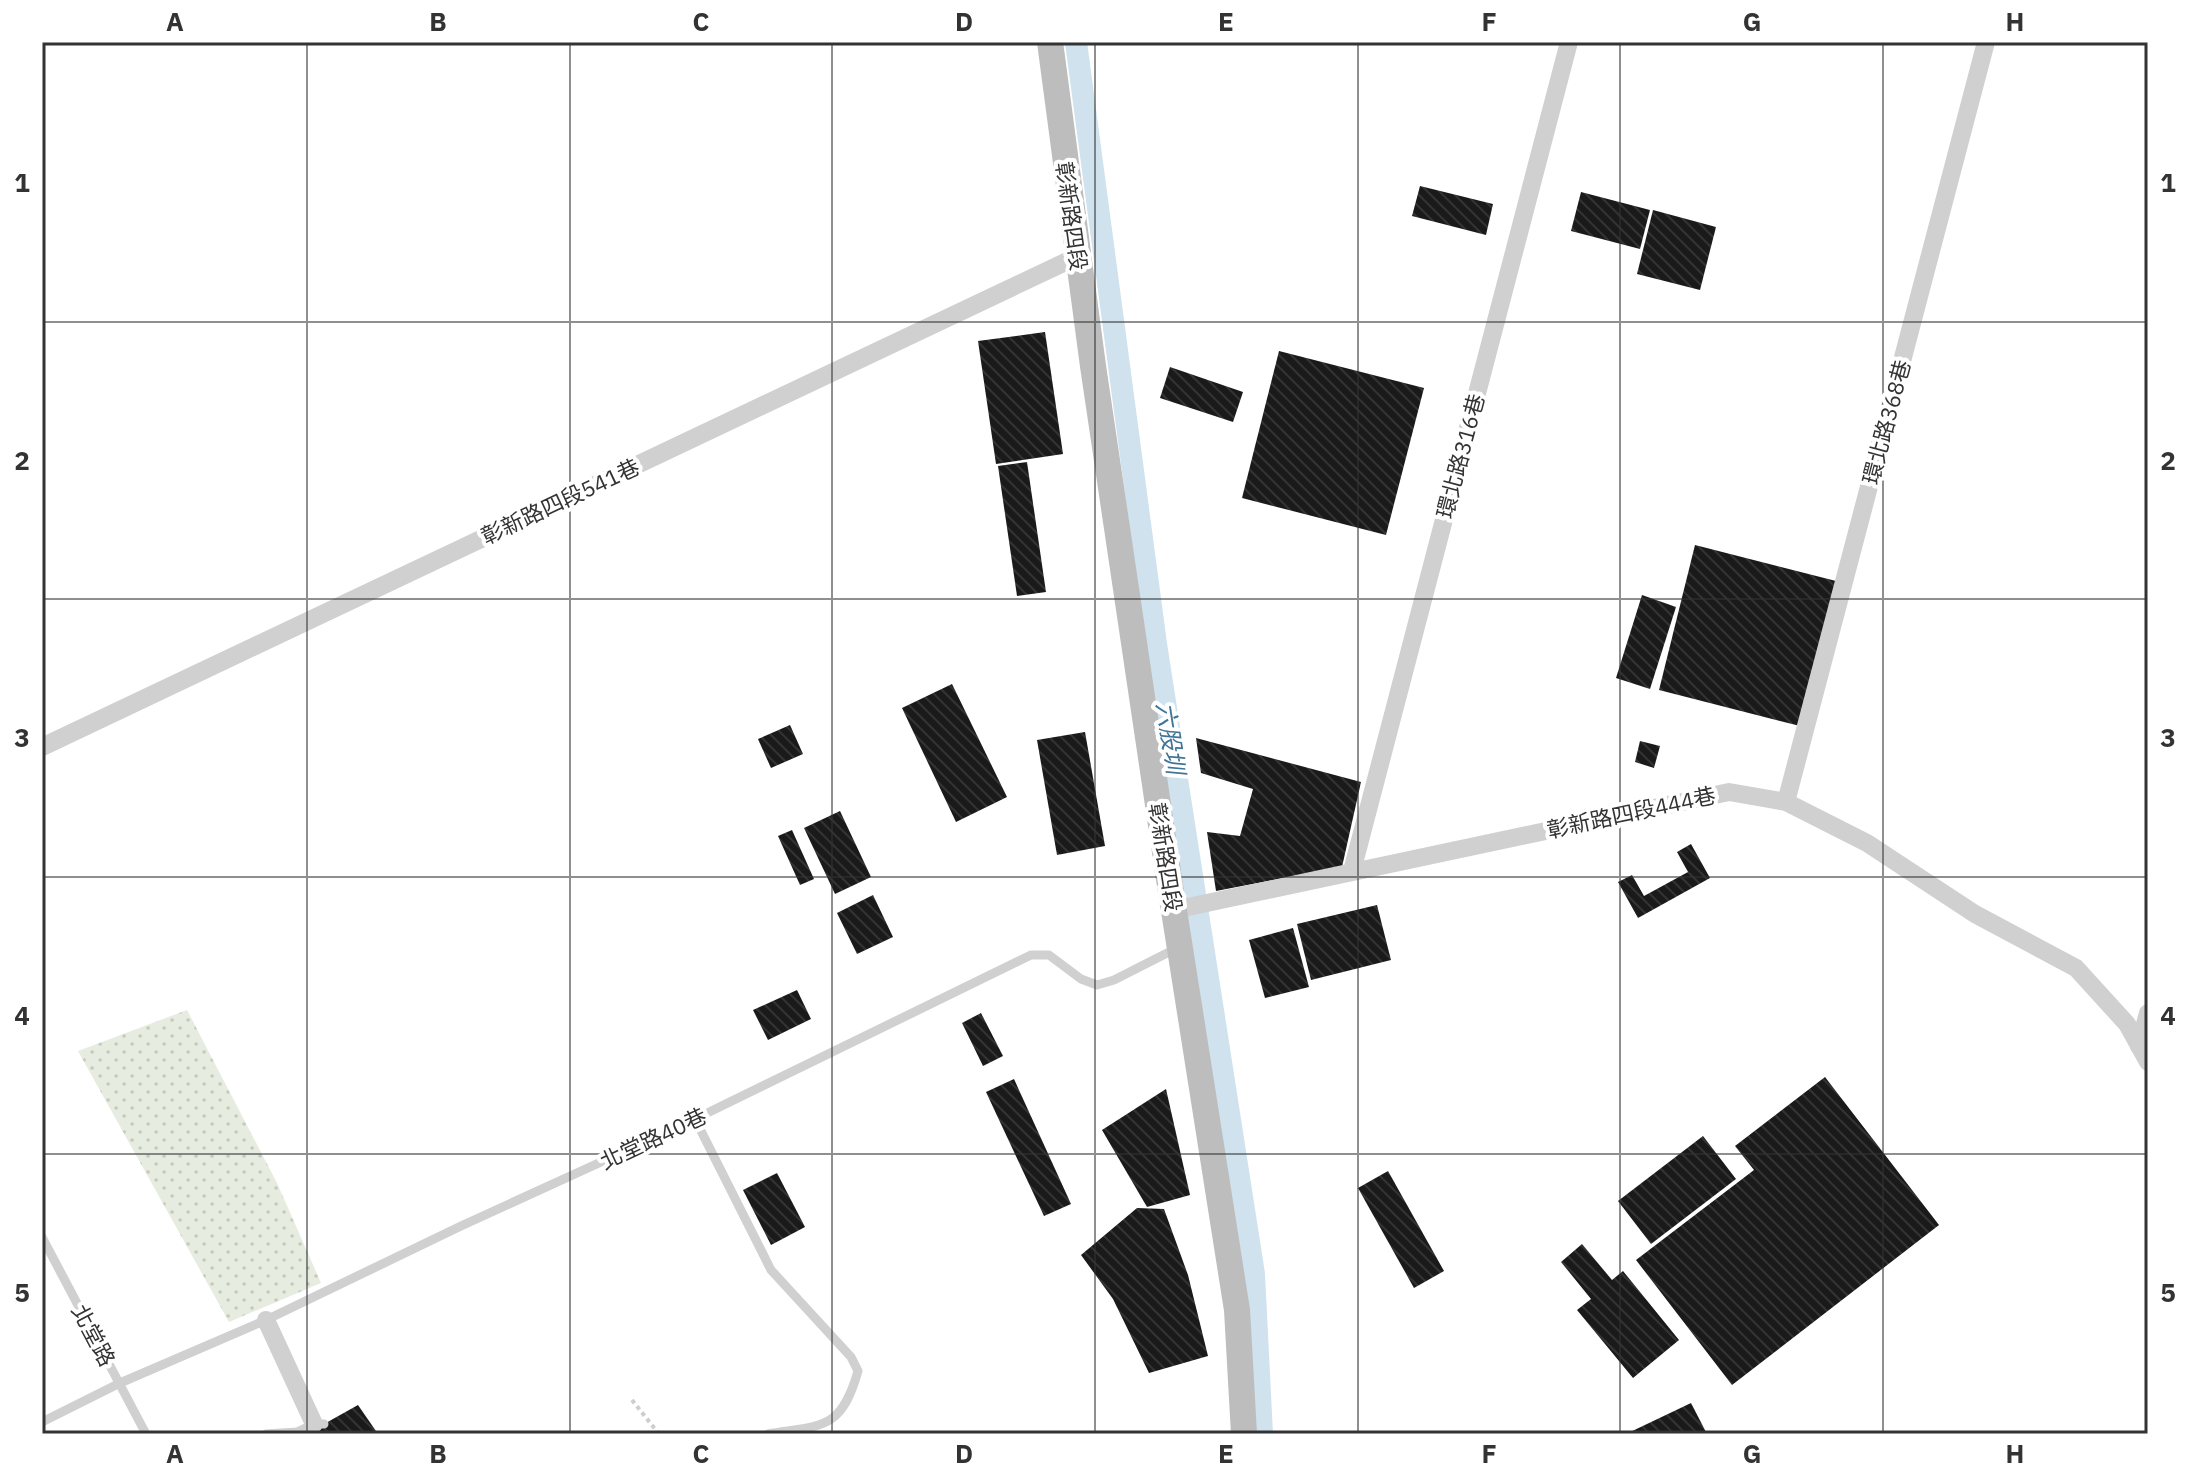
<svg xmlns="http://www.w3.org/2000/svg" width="2190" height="1476" font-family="'IBM Plex Sans','Noto Sans TC',sans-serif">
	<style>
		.grass { fill: url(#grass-dots) }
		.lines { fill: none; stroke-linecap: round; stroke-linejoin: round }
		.canal { stroke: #cfe2ee; stroke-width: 22 }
		.building { fill: url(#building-back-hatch) }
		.path { stroke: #cdcdcd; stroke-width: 4; stroke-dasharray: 4 4; stroke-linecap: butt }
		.lane { stroke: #d0d0d0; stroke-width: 9 }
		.street { stroke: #d0d0d0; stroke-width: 18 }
		.secondary { stroke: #bdbdbd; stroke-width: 26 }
		.grid { fill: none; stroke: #333; stroke-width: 2; stroke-opacity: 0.55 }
		.labels { text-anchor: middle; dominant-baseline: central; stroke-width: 8; stroke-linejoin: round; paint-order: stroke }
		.street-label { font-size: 22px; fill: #333; stroke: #fff }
		.water-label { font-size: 24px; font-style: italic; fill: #3f7597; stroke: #fff }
		.neatline { fill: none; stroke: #333; stroke-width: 3 }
		.grid-label { font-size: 26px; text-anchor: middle; font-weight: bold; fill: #333 }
	</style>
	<defs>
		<pattern id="grass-dots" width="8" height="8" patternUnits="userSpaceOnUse" patternTransform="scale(2)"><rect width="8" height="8" fill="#e6ecdf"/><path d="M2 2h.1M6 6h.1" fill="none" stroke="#c6cbc0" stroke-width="1.8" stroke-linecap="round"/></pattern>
		<pattern id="building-back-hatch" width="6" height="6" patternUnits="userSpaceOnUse" patternTransform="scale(2)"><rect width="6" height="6" fill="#1a1a1a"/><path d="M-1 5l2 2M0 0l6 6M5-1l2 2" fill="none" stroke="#333"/></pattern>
	</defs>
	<rect width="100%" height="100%" fill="#fff"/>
	<path class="grass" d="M 187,1010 L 277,1183 L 321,1283 L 229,1322 L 78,1051 Z"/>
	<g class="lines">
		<path class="canal" d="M 1076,42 L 1156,644 L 1254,1274 L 1262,1434"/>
	</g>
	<g class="building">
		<path d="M 1420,186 L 1493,204 L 1486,235 L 1412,216 Z"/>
		<path d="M 1581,192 L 1650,210 L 1640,249 L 1571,231 Z"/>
		<path d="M 1653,210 L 1716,227 L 1700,290 L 1637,274 Z"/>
		<path d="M 1045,332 L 1063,454 L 996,464 L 978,341 Z"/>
		<path d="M 1279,351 L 1424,388 L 1386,535 L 1242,498 Z"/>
		<path d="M 1170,367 L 1243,392 L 1233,422 L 1160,398 Z"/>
		<path d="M 1027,462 L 1046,592 L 1017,596 L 998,466 Z"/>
		<path d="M 1695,545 L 1836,581 L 1800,726 L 1659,690 Z"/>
		<path d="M 1642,595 L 1676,607 L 1650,689 L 1616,678 Z"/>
		<path d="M 952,684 L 1007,797 L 956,822 L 902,708 Z"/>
		<path d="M 790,725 L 803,754 L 771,768 L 758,739 Z"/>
		<path d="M 1085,732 L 1105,846 L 1057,855 L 1037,740 Z"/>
		<path d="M 1196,738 L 1361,782 L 1342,867 L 1216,891 L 1207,832 L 1240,836 L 1253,789 L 1201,773 Z"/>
		<path d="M 1640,741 L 1660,746 L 1654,768 L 1635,762 Z"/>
		<path d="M 840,811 L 871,877 L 835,894 L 804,828 Z"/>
		<path d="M 792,830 L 814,879 L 800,885 L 778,836 Z"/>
		<path d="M 1691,844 L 1710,878 L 1638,918 L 1618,882 L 1632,875 L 1644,896 L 1688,872 L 1677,852 Z"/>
		<path d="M 873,895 L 893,937 L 857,954 L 837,913 Z"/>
		<path d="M 1377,905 L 1391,960 L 1311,980 L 1297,924 Z"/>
		<path d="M 1293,928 L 1309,987 L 1265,998 L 1249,940 Z"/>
		<path d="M 797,990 L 811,1019 L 768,1040 L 753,1010 Z"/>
		<path d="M 981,1013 L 1003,1056 L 983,1066 L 962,1023 Z"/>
		<path d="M 1825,1077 L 1939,1225 L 1732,1385 L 1636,1260 L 1754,1170 L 1735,1146 Z"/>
		<path d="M 1014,1079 L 1071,1204 L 1044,1216 L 986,1092 Z"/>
		<path d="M 1166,1089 L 1190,1195 L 1147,1207 L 1102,1130 Z"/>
		<path d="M 1703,1136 L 1736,1179 L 1651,1244 L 1618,1201 Z"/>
		<path d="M 1388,1171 L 1444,1271 L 1414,1288 L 1358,1188 Z"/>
		<path d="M 777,1173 L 805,1227 L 771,1245 L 743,1190 Z"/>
		<path d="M 1137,1208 L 1164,1209 L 1188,1275 L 1208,1356 L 1149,1373 L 1113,1299 L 1081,1255 Z"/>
		<path d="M 1582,1244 L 1612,1280 L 1623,1271 L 1679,1340 L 1633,1378 L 1577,1310 L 1591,1299 L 1561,1262 Z"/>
		<path d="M 1691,1403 L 1707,1434 L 1626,1434 Z"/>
		<path d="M 358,1405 L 378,1434 L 311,1434 L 324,1424 Z"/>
	</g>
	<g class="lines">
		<path class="path" d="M 632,1400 L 659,1434"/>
		<g class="lane">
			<path d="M 695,1119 L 771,1270 L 851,1357 L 858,1371 C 841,1431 822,1425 768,1434"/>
			<path d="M 42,1237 L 146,1434"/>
			<path d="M 42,1422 L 120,1383 L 266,1320 L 461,1226 L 695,1119 L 1031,955 L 1049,955 L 1081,979 L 1097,985 L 1114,980 L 1177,948"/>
			<path d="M 266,1434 L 297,1432 L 314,1424 L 324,1424"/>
		</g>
		<g class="street">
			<path d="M 42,747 L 1078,256"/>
			<path d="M 1786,802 L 1986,42"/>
			<path d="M 1352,871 L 1569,42"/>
			<path d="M 1174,910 L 1729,792 L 1786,802 L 1867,843 L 1975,914 L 2076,968 L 2127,1024 L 2148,1062"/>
			<path d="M 2139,1046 L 2148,1013"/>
			<path d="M 266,1320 L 314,1424"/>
		</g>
		<path class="secondary" d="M 1050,42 L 1093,366 L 1169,879 L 1237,1310 L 1244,1434"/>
	</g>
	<path class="grid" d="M 307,42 L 307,1434M 570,42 L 570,1434M 832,42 L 832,1434M 1095,42 L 1095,1434M 1358,42 L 1358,1434M 1620,42 L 1620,1434M 1883,42 L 1883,1434M 42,322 L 2148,322M 42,599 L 2148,599M 42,877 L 2148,877M 42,1154 L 2148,1154"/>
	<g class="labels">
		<g class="street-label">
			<text transform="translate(1072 216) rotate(82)">彰新路四段</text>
			<text transform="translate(1886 422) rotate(-75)">環北路368巷</text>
			<text transform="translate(1460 456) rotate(-75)">環北路316巷</text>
			<text transform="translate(560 501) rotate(-25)">彰新路四段541巷</text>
			<text transform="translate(1631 812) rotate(-12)">彰新路四段444巷</text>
			<text transform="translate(1166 857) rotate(81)">彰新路四段</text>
			<text transform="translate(653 1138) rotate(-25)">北堂路40巷</text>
			<text transform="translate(94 1335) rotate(62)">北堂路</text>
		</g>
		<g class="water-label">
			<text transform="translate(1171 738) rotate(81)">六股圳</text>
		</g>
	</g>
	<rect width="2190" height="1476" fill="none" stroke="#ffffff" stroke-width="88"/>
	<rect x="44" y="44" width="2102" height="1388" class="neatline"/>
	<g class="grid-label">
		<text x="175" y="31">A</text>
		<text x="438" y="31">B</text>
		<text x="701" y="31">C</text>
		<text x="964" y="31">D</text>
		<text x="1226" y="31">E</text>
		<text x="1489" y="31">F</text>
		<text x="1752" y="31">G</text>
		<text x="2015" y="31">H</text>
		<text x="22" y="192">1</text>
		<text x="2168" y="192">1</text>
		<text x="22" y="470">2</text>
		<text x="2168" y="470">2</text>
		<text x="22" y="747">3</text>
		<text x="2168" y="747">3</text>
		<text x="22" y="1025">4</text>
		<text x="2168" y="1025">4</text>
		<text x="22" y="1302">5</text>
		<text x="2168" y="1302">5</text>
		<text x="175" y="1463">A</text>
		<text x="438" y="1463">B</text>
		<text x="701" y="1463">C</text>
		<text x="964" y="1463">D</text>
		<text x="1226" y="1463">E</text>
		<text x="1489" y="1463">F</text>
		<text x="1752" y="1463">G</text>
		<text x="2015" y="1463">H</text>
	</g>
</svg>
